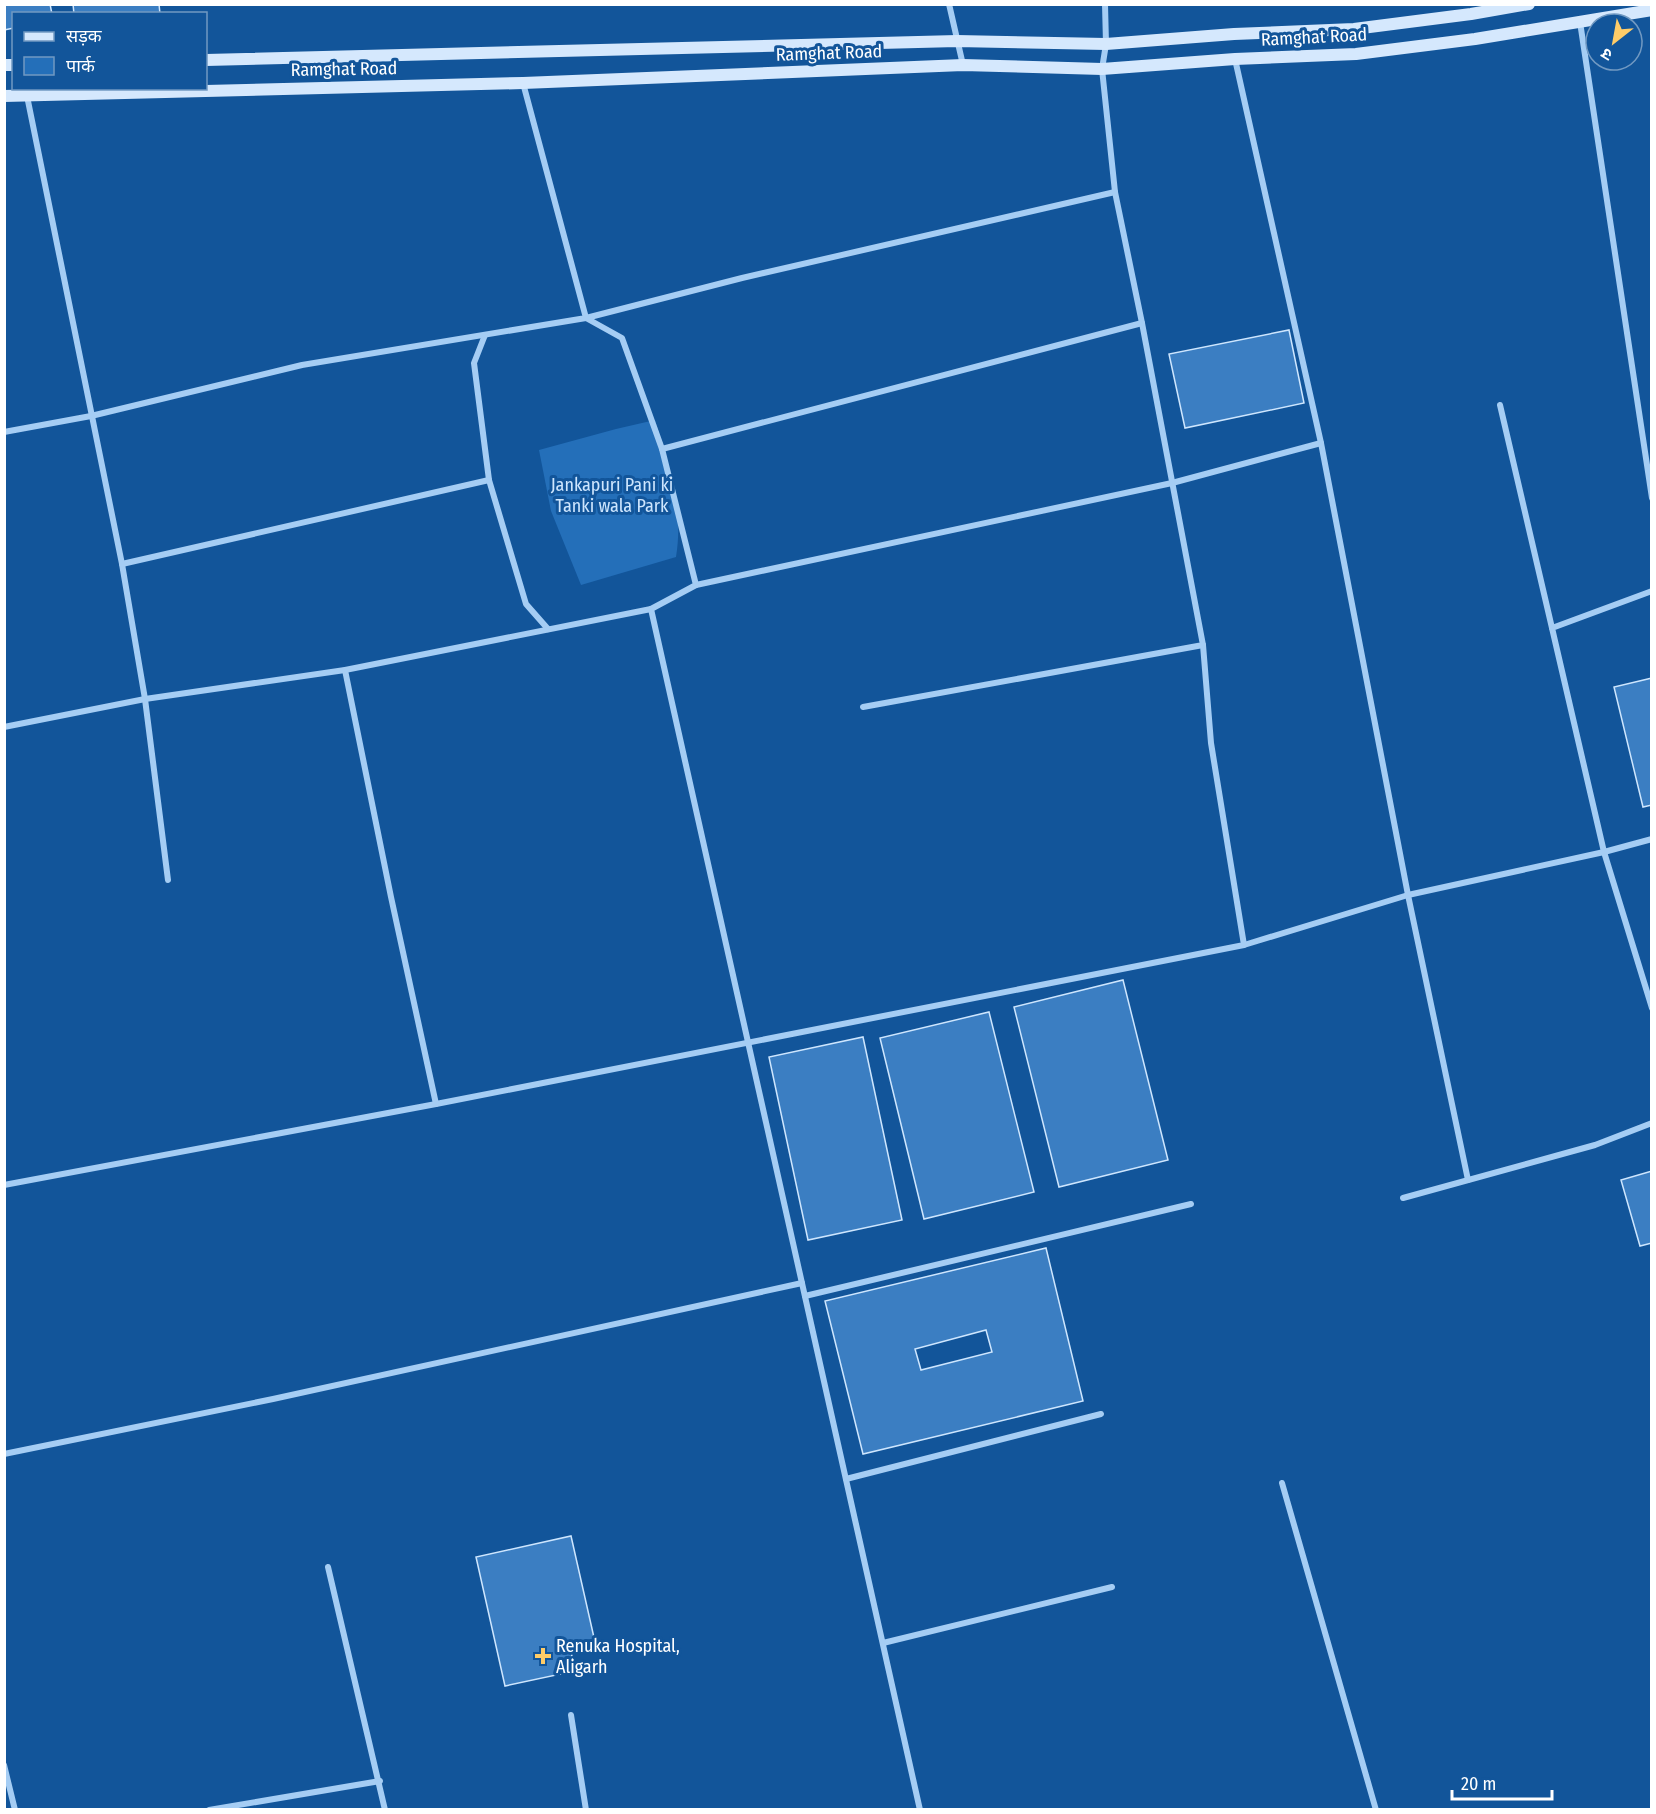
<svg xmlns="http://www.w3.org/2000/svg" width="1656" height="1814" font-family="'Fira Sans Condensed','Noto Sans Devanagari',sans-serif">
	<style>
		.green { fill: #246fb9 }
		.building { fill: #3b7ec2; stroke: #cee6fe; stroke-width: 1.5; fill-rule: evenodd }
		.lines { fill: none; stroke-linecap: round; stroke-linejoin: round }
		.minor { stroke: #a5cdf4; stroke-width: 6 }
		.secondary { stroke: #d5e8fd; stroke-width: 12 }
		.poi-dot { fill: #ffcc68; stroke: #12559a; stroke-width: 2 }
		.labels { text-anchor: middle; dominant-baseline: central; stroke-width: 6; stroke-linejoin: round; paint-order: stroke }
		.street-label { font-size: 18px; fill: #fff; stroke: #12559a }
		.park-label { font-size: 18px; fill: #cee6fe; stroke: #12559a }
		.poi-label { font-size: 18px; fill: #fff; stroke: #12559a; text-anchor: start }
	</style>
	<rect width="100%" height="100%" fill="#12559a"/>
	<path class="green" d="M 655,420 C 669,465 684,509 676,557 L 581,585 L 551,511 L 539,450 L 616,429 Z"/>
	<g class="building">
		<path d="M 4,4 L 50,4 L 52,14 L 14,14 L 14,28 L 4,30 Z"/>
		<path d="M 73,4 L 159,4 L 160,14 L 74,14 Z"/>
		<path d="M 1289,330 L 1304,403 L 1185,428 L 1169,354 Z"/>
		<path d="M 1652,678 L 1652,805 L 1643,807 L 1614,687 Z"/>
		<path d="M 1123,980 L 1168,1160 L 1059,1187 L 1014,1007 Z"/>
		<path d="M 989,1012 L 1034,1192 L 924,1219 L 880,1038 Z"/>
		<path d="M 863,1037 L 902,1220 L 808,1240 L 769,1057 Z"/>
		<path d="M 1652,1171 L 1652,1243 L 1640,1246 L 1621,1180 Z"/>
		<path d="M 1046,1248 L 1083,1401 L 863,1454 L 825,1301 ZM 986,1330 L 992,1352 L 921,1370 L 915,1349 Z"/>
		<path d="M 571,1536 L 595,1642 L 570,1647 L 575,1671 L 505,1686 L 476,1557 Z"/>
	</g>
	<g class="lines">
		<g class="minor">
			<path d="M 949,4 L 963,65"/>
			<path d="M 1580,22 L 1652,498"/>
			<path d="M 1235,59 L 1321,443 L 1408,895 L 1468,1180"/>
			<path d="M 27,96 L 122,564 L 145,699 L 168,880"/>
			<path d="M 586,318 L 742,278 L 1115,192"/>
			<path d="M 586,318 L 622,338 L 662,449"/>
			<path d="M 485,335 L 474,363 L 489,480 L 526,604 L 548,629"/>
			<path d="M 1500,405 L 1552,628"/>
			<path d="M 4,432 L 91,416 L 302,365 L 586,318 L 523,83"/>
			<path d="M 122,564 L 489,480"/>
			<path d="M 696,585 L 1172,483 L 1321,443"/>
			<path d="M 1652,591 L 1552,628 L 1604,852 L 1652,1008"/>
			<path d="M 345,670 L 391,897 L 436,1104 L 1244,945 L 1211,743 L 1203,645"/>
			<path d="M 863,707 L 1203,645 L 1142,323 L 1115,192 L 1102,69 L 1106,44 L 1105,4"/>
			<path d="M 4,727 L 145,699 L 345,670 L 651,609"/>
			<path d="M 1244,945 L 1408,895 L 1604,852 L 1652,839"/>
			<path d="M 4,1185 L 436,1104"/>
			<path d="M 1403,1198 L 1595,1145 L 1652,1123"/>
			<path d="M 805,1296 L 1191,1204"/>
			<path d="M 4,1454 L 273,1399 L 802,1283"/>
			<path d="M 846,1479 L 1101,1414"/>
			<path d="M 1282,1483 L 1376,1810"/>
			<path d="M 328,1567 L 385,1810"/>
			<path d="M 883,1643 L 1112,1587"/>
			<path d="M 571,1715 L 586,1810"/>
			<path d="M 4,1765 L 15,1810"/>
			<path d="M 209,1810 L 380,1781"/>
			<path d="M 920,1810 L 651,609 L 696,585 L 662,449 L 1142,323"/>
		</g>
		<g class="secondary">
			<path d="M 206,60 L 957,41 L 1106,44 L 1234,34 L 1354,29 L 1471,14 L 1529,4"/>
			<path d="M 4,65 L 14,65"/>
			<path d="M 4,96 L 523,83 L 963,65 L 1102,69 L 1235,59 L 1356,54 L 1475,39 L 1652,10"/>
		</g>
	</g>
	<path class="poi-dot" d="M540 1647h6v6h6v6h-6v6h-6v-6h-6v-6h6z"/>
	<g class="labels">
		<g class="street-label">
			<text transform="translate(1314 37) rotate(-3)">Ramghat Road</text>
			<text transform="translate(829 53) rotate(-2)">Ramghat Road</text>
			<text transform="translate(344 69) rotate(-1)">Ramghat Road</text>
		</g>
		<g class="park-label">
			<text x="612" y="485">Jankapuri Pani ki<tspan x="612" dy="21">Tanki wala Park</tspan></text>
		</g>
		<g class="poi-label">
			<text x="556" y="1646">Renuka Hospital,<tspan x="556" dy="21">Aligarh</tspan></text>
		</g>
	</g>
	<rect width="1656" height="1814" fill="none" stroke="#ffffff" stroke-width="12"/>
	<rect x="12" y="12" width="195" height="78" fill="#12559a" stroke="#7199c2" stroke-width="1.5"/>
	<rect x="24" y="32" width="30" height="9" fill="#d5e8fd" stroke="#7199c2" stroke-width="1.5"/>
	<text x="66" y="42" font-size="18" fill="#ffffff">सड़क</text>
	<rect x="24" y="57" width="30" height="18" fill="#246fb9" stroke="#7199c2" stroke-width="1.5"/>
	<text x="66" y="72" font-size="18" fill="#ffffff">पार्क</text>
	<g transform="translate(1614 42) rotate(211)"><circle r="28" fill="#12559a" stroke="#7199c2" stroke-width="1.5"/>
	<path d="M0-4.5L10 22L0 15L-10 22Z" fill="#ffcc68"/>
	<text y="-9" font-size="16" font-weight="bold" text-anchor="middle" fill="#ffffff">उ</text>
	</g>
	<path d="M1452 1790v9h100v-9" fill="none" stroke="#ffffff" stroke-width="3"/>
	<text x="1461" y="1790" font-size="18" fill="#ffffff" stroke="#12559a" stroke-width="4.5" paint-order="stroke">20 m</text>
</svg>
